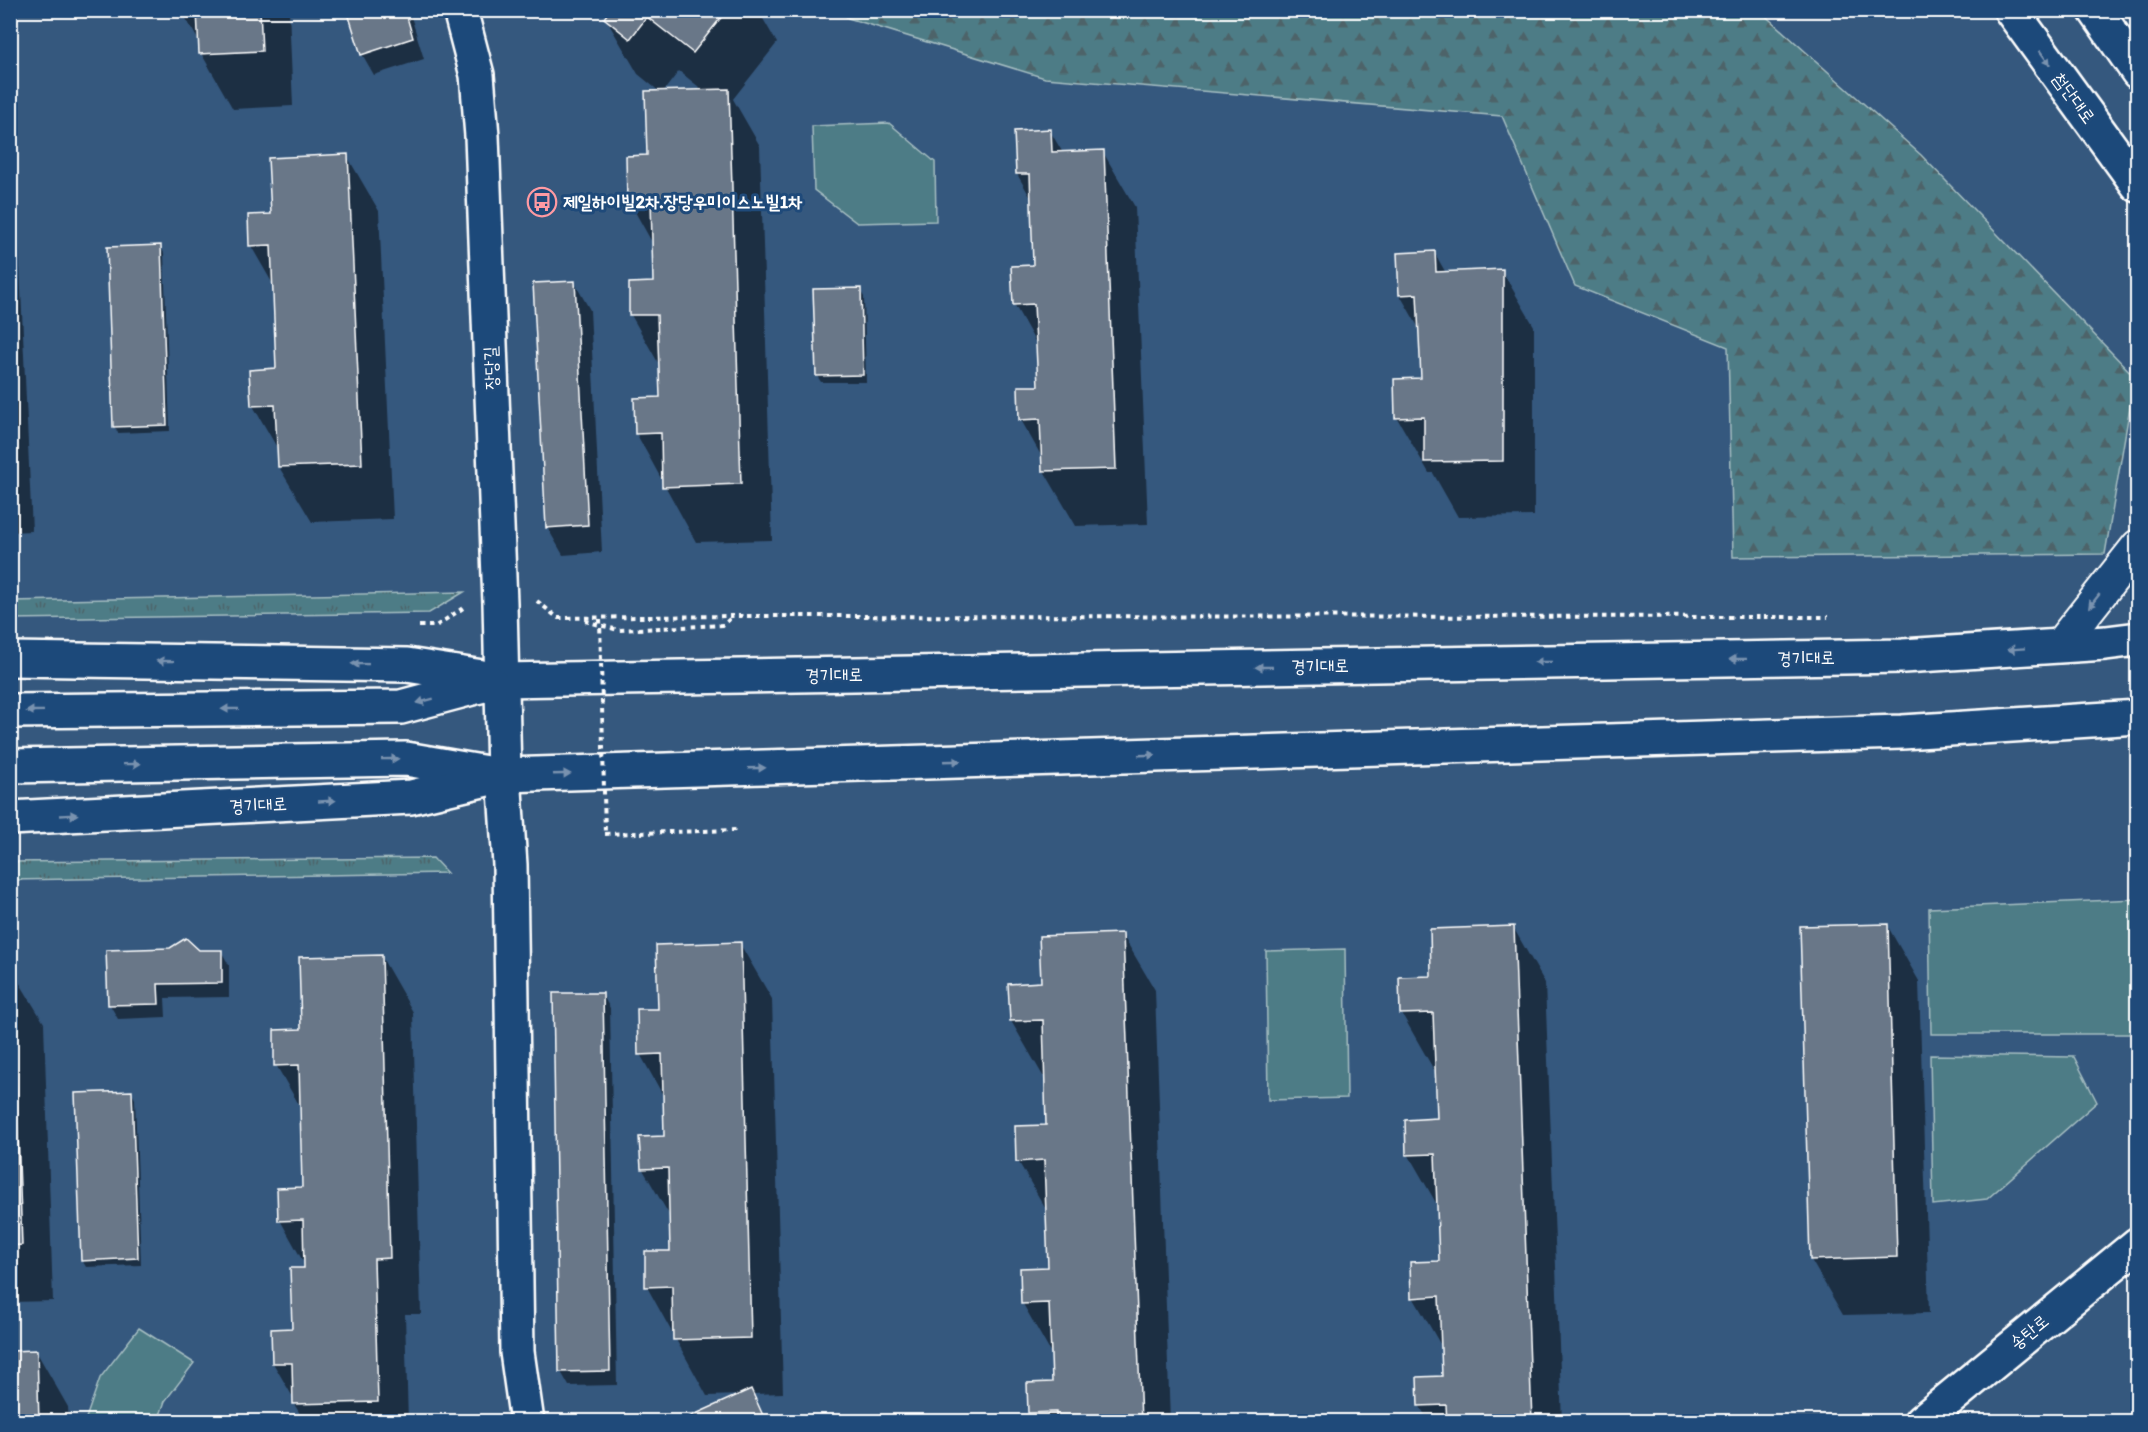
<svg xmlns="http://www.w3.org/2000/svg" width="2148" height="1432" font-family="Itim,'Poor Story',sans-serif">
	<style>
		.grass { fill: url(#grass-tufts); stroke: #a6bec2; stroke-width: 1.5 }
		.forest { fill: url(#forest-firs); stroke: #a6bec2; stroke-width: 1.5 }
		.park { fill: #4e7c86; stroke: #a6bec2; stroke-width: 1.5 }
		.shadow { fill: #0007; fill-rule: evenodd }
		.building { fill: #697788; stroke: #fff; stroke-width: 1.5 }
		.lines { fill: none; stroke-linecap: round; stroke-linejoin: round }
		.minor-casing { stroke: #fff; stroke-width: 36 }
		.tertiary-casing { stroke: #fff; stroke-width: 38 }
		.primary-casing { stroke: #fff; stroke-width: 38 }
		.path { stroke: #fff; stroke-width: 4; stroke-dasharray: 4.5 4.5; stroke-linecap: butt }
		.minor { stroke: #1f4a7a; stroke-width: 32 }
		.tertiary { stroke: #1f4a7a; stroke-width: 33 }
		.primary { stroke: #1f4a7a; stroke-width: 33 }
		.path-bridge { stroke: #fff; stroke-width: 4; stroke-dasharray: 4.5 4.5; stroke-linecap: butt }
		.oneway { fill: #7992af }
		.labels { text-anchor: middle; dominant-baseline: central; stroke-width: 6; stroke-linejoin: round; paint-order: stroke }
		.street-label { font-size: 18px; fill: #fff; stroke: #1f4a7a }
		.poi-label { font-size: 18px; font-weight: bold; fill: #fff; stroke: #1f4a7a; text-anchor: start }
	</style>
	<defs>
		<pattern id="grass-tufts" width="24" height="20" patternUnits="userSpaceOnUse" patternTransform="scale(1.5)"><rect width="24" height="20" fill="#4e7c86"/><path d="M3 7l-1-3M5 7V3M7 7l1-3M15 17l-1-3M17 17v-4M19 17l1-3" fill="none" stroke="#4d6469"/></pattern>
		<pattern id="forest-firs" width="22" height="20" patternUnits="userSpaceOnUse" patternTransform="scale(1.5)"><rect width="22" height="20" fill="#4e7c86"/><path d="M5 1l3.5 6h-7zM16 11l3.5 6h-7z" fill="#4d6469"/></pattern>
	</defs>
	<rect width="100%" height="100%" fill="#35587e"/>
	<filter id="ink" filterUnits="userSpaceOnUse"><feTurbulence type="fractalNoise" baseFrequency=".0167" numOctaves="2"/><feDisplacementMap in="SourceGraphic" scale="12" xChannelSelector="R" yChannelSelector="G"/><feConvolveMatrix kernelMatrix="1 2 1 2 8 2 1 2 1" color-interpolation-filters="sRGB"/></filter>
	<g filter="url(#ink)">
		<g class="grass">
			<path d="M 464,592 L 429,613 L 11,619 L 11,601 Z"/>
			<path d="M 433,858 L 447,873 L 11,880 L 11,862 Z"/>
		</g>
		<path class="forest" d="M 840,11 L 1760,11 L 1921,155 L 2135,377 L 2105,554 L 1733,557 L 1728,347 L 1575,286 L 1502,116 L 1045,78 L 848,18 Z"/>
		<g class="park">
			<path d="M 889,123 L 935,162 L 936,221 L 857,223 L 814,190 L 812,126 Z"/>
			<path d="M 2137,899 L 2137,1034 L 1931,1034 L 1929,908 Z"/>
			<path d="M 1345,949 L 1347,1098 L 1268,1100 L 1266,951 Z"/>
			<path d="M 1930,1055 L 2074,1057 L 2097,1102 L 1987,1199 L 1933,1205 Z"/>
			<path d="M 139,1328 L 194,1363 L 165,1401 L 158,1421 L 85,1421 L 100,1378 Z"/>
		</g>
		<g class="shadow">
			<path d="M 181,10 L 289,10 L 293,106 L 233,109 L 201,53 L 200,43 Z"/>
			<path d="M 349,10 L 409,10 L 424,59 L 374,75 L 362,54 Z"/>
			<path d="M 608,10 L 758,10 L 777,43 L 733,99 L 760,146 L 772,540 L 696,542 L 636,433 L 661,399 L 660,366 L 631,315 L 654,284 L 653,244 L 629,201 L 649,157 L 660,92 L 638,74 L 606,19 L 610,13 ZM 679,71 L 704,91 L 663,92 Z"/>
			<path d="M 1050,131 L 1063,153 L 1103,152 L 1135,207 L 1148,524 L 1076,526 L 1044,471 L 1043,459 L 1021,420 L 1039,387 L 1037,345 L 1014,304 L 1035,266 L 1032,200 L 1017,174 Z"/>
			<path d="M 347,156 L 379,211 L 393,519 L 312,522 L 279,467 L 279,451 L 253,406 L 278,370 L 274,286 L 251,246 L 272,215 Z"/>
			<path d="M 10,210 L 18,224 L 32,531 L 10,532 Z"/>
			<path d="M 160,246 L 164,253 L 170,431 L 118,433 L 114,426 Z"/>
			<path d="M 1434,252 L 1446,273 L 1502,271 L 1534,326 L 1534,516 L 1458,517 L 1433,473 L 1429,473 L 1397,418 L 1422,380 L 1420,330 L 1400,295 Z"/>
			<path d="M 574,282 L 590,310 L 602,552 L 563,555 L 547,527 Z"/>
			<path d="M 860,290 L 864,297 L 866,382 L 821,382 L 817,376 Z"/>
			<path d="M 1887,925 L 1919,981 L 1929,1313 L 1843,1315 L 1811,1260 Z"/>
			<path d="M 1513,927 L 1545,983 L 1562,1422 L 1429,1422 L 1419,1405 L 1444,1377 L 1443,1349 L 1413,1297 L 1441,1262 L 1439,1208 L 1408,1154 L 1439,1120 L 1437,1069 L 1434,1070 L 1402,1014 L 1433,977 Z"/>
			<path d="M 1122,934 L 1155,990 L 1170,1422 L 1035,1422 L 1029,1412 L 1053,1384 L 1052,1355 L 1023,1304 L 1050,1269 L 1048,1213 L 1018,1161 L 1048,1127 L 1046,1076 L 1043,1076 L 1011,1021 L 1042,984 Z"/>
			<path d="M 740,944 L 772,999 L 783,1393 L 752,1394 L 768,1422 L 681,1422 L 742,1395 L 707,1396 L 647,1287 L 646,1253 L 672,1252 L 671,1218 L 642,1168 L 665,1137 L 664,1097 L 640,1054 L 660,1010 Z"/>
			<path d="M 221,951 L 229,965 L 229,997 L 165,998 L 166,1017 L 118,1019 L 110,1005 L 199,952 Z"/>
			<path d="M 381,956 L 413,1012 L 421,1314 L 405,1314 L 408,1422 L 305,1422 L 294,1404 L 294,1399 L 273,1363 L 293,1330 L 306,1269 L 305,1265 L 280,1220 L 303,1189 L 302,1110 L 276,1065 L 302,1030 Z"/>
			<path d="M 10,967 L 44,1023 L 53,1301 L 10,1302 Z"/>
			<path d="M 602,994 L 610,1008 L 617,1385 L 569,1386 L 561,1372 Z"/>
			<path d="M 132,1093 L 135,1099 L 141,1265 L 86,1267 L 82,1260 Z"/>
			<path d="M 36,1351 L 68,1407 L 69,1422 L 10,1422 Z"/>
		</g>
		<g class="building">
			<path d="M 197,10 L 260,10 L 262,51 L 199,54 Z"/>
			<path d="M 347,10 L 405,10 L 413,38 L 361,55 Z"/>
			<path d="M 610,10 L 727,10 L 693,53 L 647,17 L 630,39 L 604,18 Z"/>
			<path d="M 729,89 L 741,484 L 662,487 L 661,433 L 635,434 L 634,398 L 660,397 L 657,315 L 629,315 L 629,283 L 653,282 L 651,200 L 627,201 L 626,156 L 647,155 L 645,91 Z"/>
			<path d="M 1051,129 L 1052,152 L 1104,150 L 1116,469 L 1042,471 L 1040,419 L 1019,420 L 1018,386 L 1038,386 L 1034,304 L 1013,305 L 1011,266 L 1033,265 L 1030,174 L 1016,174 L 1014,131 Z"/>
			<path d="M 348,154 L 362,464 L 278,467 L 275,405 L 251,406 L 249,370 L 276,368 L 271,245 L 249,246 L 248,215 L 271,214 L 268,158 Z"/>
			<path d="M 161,245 L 167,425 L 113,427 L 107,247 Z"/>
			<path d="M 1435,251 L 1436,272 L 1503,269 L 1503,461 L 1424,462 L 1424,417 L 1395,418 L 1394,379 L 1421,378 L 1417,294 L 1399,295 L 1397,253 Z"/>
			<path d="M 575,281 L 588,525 L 546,528 L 533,283 Z"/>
			<path d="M 861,288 L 863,375 L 816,376 L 813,289 Z"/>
			<path d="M 1888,924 L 1897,1257 L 1810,1260 L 1800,926 Z"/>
			<path d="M 1514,926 L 1532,1422 L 1447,1422 L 1446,1405 L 1418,1406 L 1417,1377 L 1442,1376 L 1439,1296 L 1411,1298 L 1410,1262 L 1439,1261 L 1435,1154 L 1406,1155 L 1405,1120 L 1437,1118 L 1433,1013 L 1400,1014 L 1399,977 L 1431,976 L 1430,929 Z"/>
			<path d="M 1123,933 L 1141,1422 L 1056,1422 L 1056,1412 L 1028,1413 L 1027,1383 L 1052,1382 L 1049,1303 L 1021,1304 L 1020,1268 L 1048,1267 L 1044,1160 L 1016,1162 L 1015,1126 L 1046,1125 L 1043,1020 L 1010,1021 L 1008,984 L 1041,982 L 1039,936 Z"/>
			<path d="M 186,938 L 199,950 L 222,950 L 222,983 L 158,984 L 159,1004 L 108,1005 L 106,950 L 170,948 Z"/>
			<path d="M 741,942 L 751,1338 L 673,1340 L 672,1286 L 645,1287 L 645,1251 L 670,1251 L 668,1168 L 641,1169 L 639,1137 L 664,1136 L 662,1054 L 638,1055 L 637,1009 L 658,1009 L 656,945 Z"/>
			<path d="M 382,955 L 390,1258 L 374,1259 L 378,1402 L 293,1404 L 292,1363 L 272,1363 L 271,1329 L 292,1328 L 290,1268 L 304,1268 L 303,1220 L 278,1221 L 277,1188 L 302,1187 L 299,1065 L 274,1066 L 274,1030 L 301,1029 L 299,957 Z"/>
			<path d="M 10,966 L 12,966 L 22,1245 L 10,1246 Z"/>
			<path d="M 553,993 L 603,993 L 610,1371 L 559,1372 Z"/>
			<path d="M 132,1091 L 138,1258 L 81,1261 L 75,1093 Z"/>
			<path d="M 37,1350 L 39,1422 L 10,1422 L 10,1351 Z"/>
			<path d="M 751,1389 L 766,1422 L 678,1422 Z"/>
		</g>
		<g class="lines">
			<g class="minor-casing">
				<path id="minor" d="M 2059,646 L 2138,546"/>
			</g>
			<g class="tertiary-casing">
				<g id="tertiary">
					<path d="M 460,10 L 477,75 L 482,136 L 500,603 L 504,775 L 510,865 L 517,1352 L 527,1422"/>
					<path d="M 2011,10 L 2138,185"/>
					<path d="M 2095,10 L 2138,72"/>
					<path d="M 1921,1422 L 2138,1244"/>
				</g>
			</g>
			<g class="primary-casing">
				<g id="primary">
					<path d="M 10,659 L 407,665 L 501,680 L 1903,656 L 2106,643 L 2138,639"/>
					<path d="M 10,711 L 401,707 L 491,683"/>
					<path d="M 10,766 L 406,759 L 487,773"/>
					<path d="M 10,818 L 411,797 L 504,775 L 1902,732 L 2138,717"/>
				</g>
			</g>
			<g class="path">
				<path d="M 537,601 L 558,618 L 732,616 L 1828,617"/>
				<path d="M 585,621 L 618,630 L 723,625 L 732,617"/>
				<path d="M 419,626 L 436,626 L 463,608"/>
				<path d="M 605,834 L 736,830"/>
			</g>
			<use href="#minor" class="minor"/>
			<use href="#tertiary" class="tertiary"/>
			<use href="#primary" class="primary"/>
			<path class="path-bridge" d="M 600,619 L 605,834"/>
		</g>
		<defs><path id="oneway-solid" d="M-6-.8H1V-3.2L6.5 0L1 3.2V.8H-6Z" transform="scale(1.5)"/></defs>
		<g class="oneway">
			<use href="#oneway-solid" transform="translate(2045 58) rotate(54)"/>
			<use href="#oneway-solid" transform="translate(2094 601) rotate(128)"/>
			<use href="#oneway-solid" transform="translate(2016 649) rotate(176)"/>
			<use href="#oneway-solid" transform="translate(1738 659) rotate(179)"/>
			<use href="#oneway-solid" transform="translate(165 661) rotate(-179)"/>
			<use href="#oneway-solid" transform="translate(1543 662) rotate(179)"/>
			<use href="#oneway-solid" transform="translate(360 664) rotate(-179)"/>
			<use href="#oneway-solid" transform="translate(1264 667) rotate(179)"/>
			<use href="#oneway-solid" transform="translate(425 701) rotate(165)"/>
			<use href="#oneway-solid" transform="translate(230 709) rotate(179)"/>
			<use href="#oneway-solid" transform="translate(35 711) rotate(179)"/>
			<use href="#oneway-solid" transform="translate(1147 755) rotate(-2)"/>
			<use href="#oneway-solid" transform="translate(390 759) rotate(-1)"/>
			<use href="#oneway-solid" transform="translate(952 761) rotate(-2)"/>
			<use href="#oneway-solid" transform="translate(132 764) rotate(-1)"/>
			<use href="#oneway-solid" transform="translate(757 768) rotate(-2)"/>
			<use href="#oneway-solid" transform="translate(562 774) rotate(-2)"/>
			<use href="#oneway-solid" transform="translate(327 801) rotate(-3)"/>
			<use href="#oneway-solid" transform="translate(69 815) rotate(-3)"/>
		</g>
	</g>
	<defs>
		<g id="bus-ring" transform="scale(1.5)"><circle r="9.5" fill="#1f4a7a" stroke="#ff9aa2" stroke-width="1.5"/><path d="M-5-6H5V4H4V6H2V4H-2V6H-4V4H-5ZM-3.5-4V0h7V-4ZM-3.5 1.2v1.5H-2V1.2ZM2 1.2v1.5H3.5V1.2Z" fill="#ff9aa2"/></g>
	</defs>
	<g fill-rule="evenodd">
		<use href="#bus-ring" x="542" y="202"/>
	</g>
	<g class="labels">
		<g class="street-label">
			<text transform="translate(2074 98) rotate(54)">첨단대로</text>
			<text transform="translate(491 368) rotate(-92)">장당길</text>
			<text transform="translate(1806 658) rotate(-1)">경기대로</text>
			<text transform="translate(1320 666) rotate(-1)">경기대로</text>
			<text transform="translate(834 675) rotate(-1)">경기대로</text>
			<text transform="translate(258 805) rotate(-3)">경기대로</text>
			<text transform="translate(2029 1332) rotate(-39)">송탄로</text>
		</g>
		<g class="poi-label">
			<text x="563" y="202">제일하이빌2차.장당우미이스노빌1차</text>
		</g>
	</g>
	<rect width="2148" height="1432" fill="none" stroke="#1f4a7a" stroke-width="36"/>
	<rect x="18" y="18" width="2112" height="1396" fill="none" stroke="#fff" stroke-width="2" filter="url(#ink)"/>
</svg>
